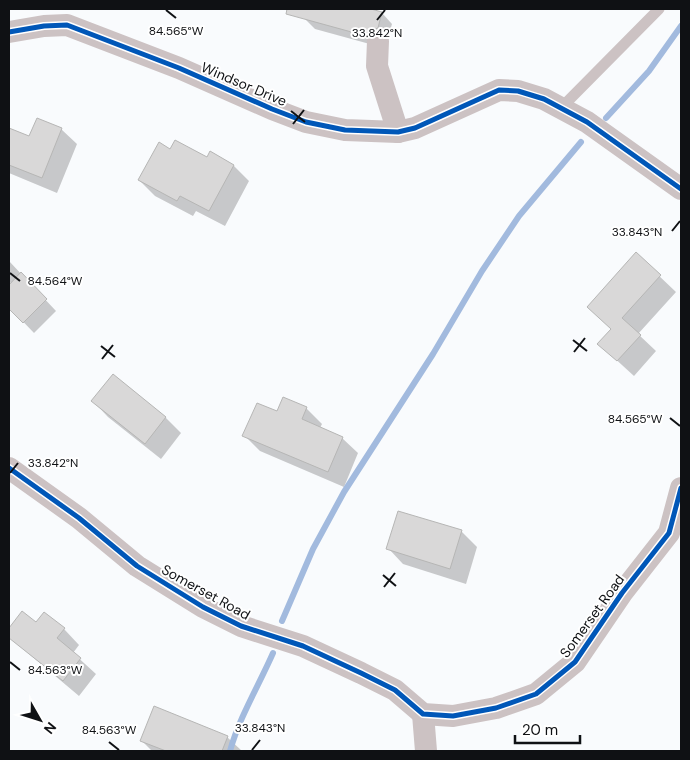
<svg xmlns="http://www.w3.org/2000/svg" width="690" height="760" font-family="'DM Sans',sans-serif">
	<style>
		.shadow { fill: #0003 }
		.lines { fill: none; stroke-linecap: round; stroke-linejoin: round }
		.stream { stroke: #a2bade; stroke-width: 6 }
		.building { fill: #d9d8d8; stroke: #b6b6b5 }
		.lane { stroke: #ccc2c3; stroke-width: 11 }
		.street { stroke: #ccc2c3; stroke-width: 22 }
		.cycleway-casing { stroke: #fff; stroke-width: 8 }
		.cycleway { stroke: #0057b8; stroke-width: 5 }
		.ticks { fill: none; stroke: #0f1114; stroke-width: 2 }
		.labels { text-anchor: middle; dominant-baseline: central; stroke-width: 4; stroke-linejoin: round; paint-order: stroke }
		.street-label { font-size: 14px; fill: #0f1114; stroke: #fff }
		.ticks-label { font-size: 12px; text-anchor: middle; fill: #0f1114; stroke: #fff; stroke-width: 4; stroke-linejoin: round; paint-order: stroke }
	</style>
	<rect width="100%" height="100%" fill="#f9fbfd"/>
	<g class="shadow">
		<path d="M 307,9 L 366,9 L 382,13 L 392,24 L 388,38 L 377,46 L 315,29 L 305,19 Z"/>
		<path d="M 9,129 L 30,138 L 61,129 L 77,144 L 57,193 L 9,173 Z"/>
		<path d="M 171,150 L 234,166 L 249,181 L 225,226 L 196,211 L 193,216 L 155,196 L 139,180 Z"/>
		<path d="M 636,254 L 676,292 L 638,334 L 656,351 L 634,376 L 599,344 L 612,329 Z"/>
		<path d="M 9,261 L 56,311 L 34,333 L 9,307 L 9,292 L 14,287 L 9,281 Z"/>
		<path d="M 113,376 L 166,418 L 181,433 L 161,459 L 108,417 L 93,401 Z"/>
		<path d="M 306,408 L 322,424 L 320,428 L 342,438 L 358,453 L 344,487 L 260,451 L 244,435 Z"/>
		<path d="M 399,512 L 462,532 L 477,547 L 466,584 L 403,564 L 388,548 Z"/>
		<path d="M 22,613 L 36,624 L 64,629 L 79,645 L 73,653 L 96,674 L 79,696 L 9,637 L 9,630 Z"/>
		<path d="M 227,737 L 242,751 L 152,751 L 142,741 Z"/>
	</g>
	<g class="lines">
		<g class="stream">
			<path d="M 606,118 L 649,71 L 681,26"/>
			<path d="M 282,621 L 313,549 L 344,492 L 433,354 L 482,271 L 519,216 L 581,142"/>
			<path d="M 230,751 C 239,718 259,685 273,653"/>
		</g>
	</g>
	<g class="building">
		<path d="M 287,9 L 371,9 L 382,12 L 378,28 L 372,30 L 366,36 L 286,14 Z"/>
		<path d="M 37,118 L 62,128 L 42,178 L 9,165 L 9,128 L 29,136 Z"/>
		<path d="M 175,140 L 207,157 L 210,151 L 234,165 L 209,211 L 180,196 L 177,201 L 138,180 L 159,142 L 170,149 Z"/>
		<path d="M 636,252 L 661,275 L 622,318 L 641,335 L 617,361 L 597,344 L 611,329 L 587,307 Z"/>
		<path d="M 21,272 L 47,299 L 23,323 L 9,309 L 9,285 Z"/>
		<path d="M 113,374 L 166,417 L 145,444 L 91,401 Z"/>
		<path d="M 283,397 L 307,407 L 302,419 L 343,437 L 328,472 L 242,436 L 257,403 L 277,411 Z"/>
		<path d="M 398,511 L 462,530 L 450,569 L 386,549 Z"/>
		<path d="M 22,611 L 36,622 L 44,612 L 65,628 L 57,638 L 81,658 L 63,681 L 9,638 L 9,628 Z"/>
		<path d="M 154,706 L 228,736 L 222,751 L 166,751 L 140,741 Z"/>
	</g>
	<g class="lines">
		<path class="lane" d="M 561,108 L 659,9"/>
		<g class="street">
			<path d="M 9,32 L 44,26 L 67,25 L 179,68 L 272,109 L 306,122 L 345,130 L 398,132 L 415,128 L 499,90 L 518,91 L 544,99 L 587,122 L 681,189"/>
			<path d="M 378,41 L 377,66 L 398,132"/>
			<path d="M 9,468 L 79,518 L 137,566 L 203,607 L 241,626 L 303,646 L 361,673 L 395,690 L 423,714 L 453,716 L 496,708 L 536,694 L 575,662 L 622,593 L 669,533 L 681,488"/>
			<path d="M 423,714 L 426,751"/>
		</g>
		<g class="cycleway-casing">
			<g id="cycleway">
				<path d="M 9,32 L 44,26 L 67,25 L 179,68 L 272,109 L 306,122 L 345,130 L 398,132 L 415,128 L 499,90 L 518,91 L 544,99 L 587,122 L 681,189"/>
				<path d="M 9,468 L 79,518 L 137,566 L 203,607 L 241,626 L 303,646 L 361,673 L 395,690 L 423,714 L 453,716 L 496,708 L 536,694 L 575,662 L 622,593 L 669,533 L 681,488"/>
			</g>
		</g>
		<use href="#cycleway" class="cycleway"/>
	</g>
	<path class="ticks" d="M 166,10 L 176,18M 377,20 L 385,10M 291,111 L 305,122M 293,124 L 304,110M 672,231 L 680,221M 10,273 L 20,281M 573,340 L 587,351M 101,346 L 115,357M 574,352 L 585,338M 102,359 L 113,345M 670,418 L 680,426M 10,473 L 18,463M 383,575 L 396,586M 384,587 L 395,573M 10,662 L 20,670M 109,742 L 119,750M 252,750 L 260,740"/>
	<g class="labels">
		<g class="street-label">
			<text transform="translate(244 84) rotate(23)">Windsor Drive</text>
			<text transform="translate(206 592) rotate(29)">Somerset Road</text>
			<text transform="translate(592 616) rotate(-54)">Somerset Road</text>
		</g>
	</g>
	<g class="ticks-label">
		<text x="176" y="35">84.565°W</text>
		<text x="377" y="37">33.842°N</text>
		<text x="637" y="236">33.843°N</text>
		<text x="55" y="285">84.564°W</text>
		<text x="635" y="423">84.565°W</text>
		<text x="53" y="467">33.842°N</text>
		<text x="55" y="674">84.563°W</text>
		<text x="260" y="732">33.843°N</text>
		<text x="109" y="734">84.563°W</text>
	</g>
	<rect width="690" height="760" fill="none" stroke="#0f1114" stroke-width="20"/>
	<g transform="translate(40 720) rotate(129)" stroke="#ffffff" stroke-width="4" paint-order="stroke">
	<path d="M0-4L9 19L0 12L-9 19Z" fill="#0f1114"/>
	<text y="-8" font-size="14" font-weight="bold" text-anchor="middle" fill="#0f1114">N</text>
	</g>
	<path d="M515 735v8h65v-8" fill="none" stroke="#0f1114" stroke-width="2.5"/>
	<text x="522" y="735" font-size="15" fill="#0f1114" stroke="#ffffff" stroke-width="4" paint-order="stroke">20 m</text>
</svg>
